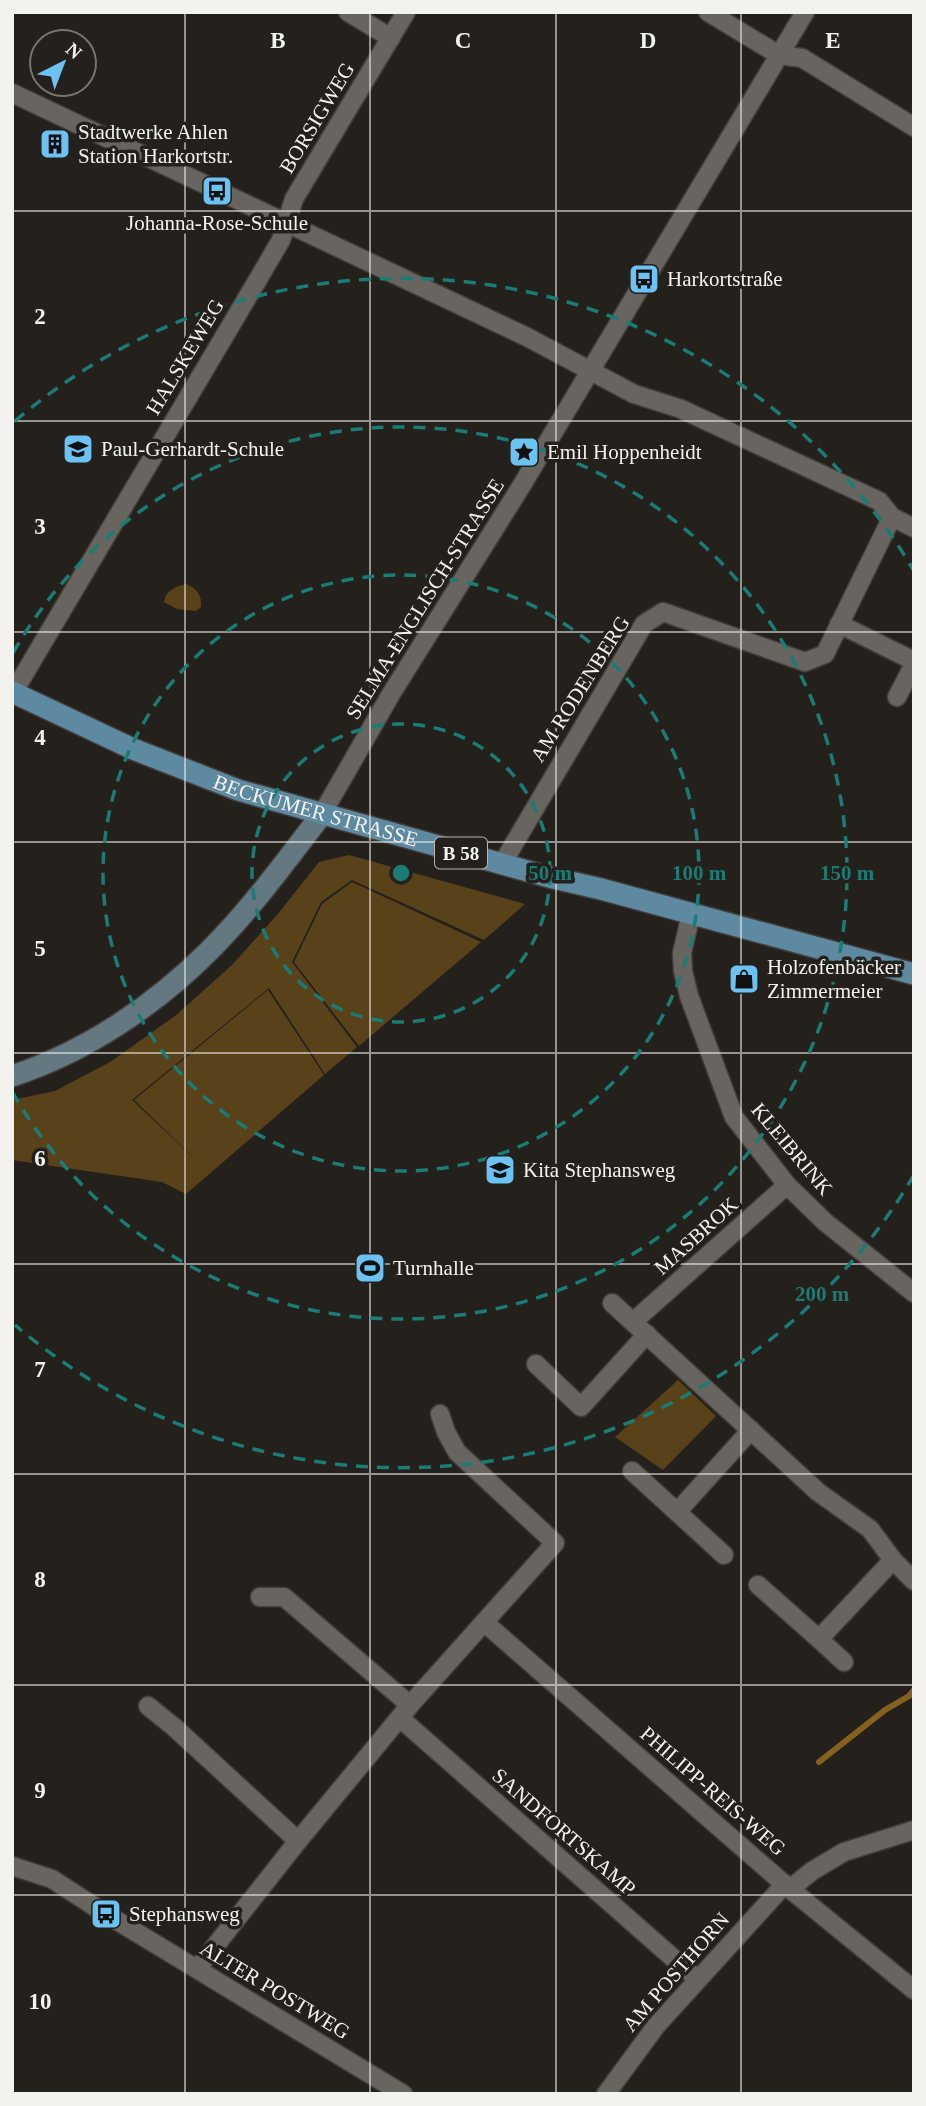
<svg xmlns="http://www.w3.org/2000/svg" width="926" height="2106" font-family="Georgia,serif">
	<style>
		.green { fill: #594219 }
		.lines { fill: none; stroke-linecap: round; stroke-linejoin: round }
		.stream { stroke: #86611d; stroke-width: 6 }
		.minor-casing { stroke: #403d3a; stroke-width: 21 }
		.secondary-casing { stroke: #403d3a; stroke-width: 24 }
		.primary-casing { stroke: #403d3a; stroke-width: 24 }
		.minor { stroke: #686560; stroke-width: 18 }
		.secondary { stroke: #637880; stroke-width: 21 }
		.primary { stroke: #5e8aa1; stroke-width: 21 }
		.grid { fill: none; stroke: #f4f2ef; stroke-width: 2; stroke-opacity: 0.55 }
		.ring { fill: none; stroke: #1a7c74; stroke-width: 3.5; stroke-dasharray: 12 9 }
		.labels { text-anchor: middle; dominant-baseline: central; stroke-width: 7; stroke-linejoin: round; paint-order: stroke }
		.shield { fill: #24211d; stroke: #b6b3b0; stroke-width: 2 }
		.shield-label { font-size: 19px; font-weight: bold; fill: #f4f2ef }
		.street-label { font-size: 21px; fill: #f4f2ef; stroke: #24211d }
		.poi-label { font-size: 21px; fill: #f4f2ef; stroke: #24211d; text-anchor: start }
		.grid-label { font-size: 23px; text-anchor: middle; font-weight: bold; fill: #f4f2ef; stroke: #24211d; stroke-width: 7; stroke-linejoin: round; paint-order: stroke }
		.centre { fill: #1a7c74; stroke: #24211d; stroke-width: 3.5 }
		.ring-label { font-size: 21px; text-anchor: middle; font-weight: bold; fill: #1a7c74; stroke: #24211d; stroke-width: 7; stroke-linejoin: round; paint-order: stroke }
	</style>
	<rect width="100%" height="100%" fill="#24211d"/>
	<g class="green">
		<path d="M 186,584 C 197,588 202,596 201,607 L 196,611 L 177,609 L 164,602 C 165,591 176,586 186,584 Z"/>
		<path d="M 349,855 L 525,904 L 484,940 L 352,880 L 321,902 L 292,962 L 357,1047 L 325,1074 L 269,988 L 132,1100 L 207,1170 L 134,1100 L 268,990 L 324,1075 L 186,1194 L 162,1182 L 12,1160 L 12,1100 L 55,1091 L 110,1062 L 175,1016 L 232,965 L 277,915 L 319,862 Z"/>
		<path d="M 352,882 L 481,942 L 359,1046 L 294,962 L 322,904 Z"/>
		<path d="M 678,1380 L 716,1416 L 663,1470 L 615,1437 Z"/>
	</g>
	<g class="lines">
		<path class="stream" d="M 819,1762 L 885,1710 L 909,1696 L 914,1690"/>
		<g class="minor-casing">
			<g id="minor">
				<path d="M 348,12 L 391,38"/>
				<path d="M 708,12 L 779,55 L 802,58 L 914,127"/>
				<path d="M 12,93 L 527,337 L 634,394 L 681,409 L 879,501 L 892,517 L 914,528"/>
				<path d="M 839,624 L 914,661"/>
				<path d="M 13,693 L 260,276 L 281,240 L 294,199 L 406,12"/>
				<path d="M 897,697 L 914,664"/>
				<path d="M 322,814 L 391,694 L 522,485 L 805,12"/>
				<path d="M 502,864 L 644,624 L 663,612 L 805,662 L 825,654 L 892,517"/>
				<path d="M 691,914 L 682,953 L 683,971 L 689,996 L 734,1117 L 787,1185 L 825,1222 L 914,1293"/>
				<path d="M 612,1303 L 818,1492 L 870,1529 L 893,1560 L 914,1581"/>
				<path d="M 634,1321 L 787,1185"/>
				<path d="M 536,1364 L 581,1407 L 647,1334"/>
				<path d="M 632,1471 L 677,1512 L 751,1430"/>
				<path d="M 677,1512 L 724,1555"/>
				<path d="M 758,1585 L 819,1639"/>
				<path d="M 260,1597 L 284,1597 L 410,1705"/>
				<path d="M 485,1623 L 790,1889 L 914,1990"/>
				<path d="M 844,1662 L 819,1639 L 893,1560"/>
				<path d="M 148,1706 L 174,1727 L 298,1841"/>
				<path d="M 400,1718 L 697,1979"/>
				<path d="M 12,1866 L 52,1879 L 106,1914 L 403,2094"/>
				<path d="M 790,1889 L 812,1871 L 844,1852 L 914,1830"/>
				<path d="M 197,1969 L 298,1841 L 410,1705 L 555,1543 L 457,1452 L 446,1432 L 440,1414"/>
				<path d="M 606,2094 L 656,2026 L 785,1884"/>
			</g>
		</g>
		<g class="secondary-casing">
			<path id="secondary" d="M 12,1076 C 86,1052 155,1005 209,951 C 251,909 286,861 322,814"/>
		</g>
		<g class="primary-casing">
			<g id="primary">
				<path id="s1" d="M 12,692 L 133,749 L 238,790 L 549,877 L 601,889 L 914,974"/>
			</g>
		</g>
		<use href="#minor" class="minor"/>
		<use href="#secondary" class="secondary"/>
		<use href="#primary" class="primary"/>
	</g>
	<path class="grid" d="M 185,12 L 185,2094M 370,12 L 370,2094M 556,12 L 556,2094M 741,12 L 741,2094M 12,211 L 914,211M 12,421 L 914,421M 12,632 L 914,632M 12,842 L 914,842M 12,1053 L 914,1053M 12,1264 L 914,1264M 12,1474 L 914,1474M 12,1685 L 914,1685M 12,1895 L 914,1895"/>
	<g class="ring">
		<circle cx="401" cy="873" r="149"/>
		<circle cx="401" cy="873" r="298"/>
		<path d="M13 653A446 446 0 1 1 13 1093"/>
		<path d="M914 1175A595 595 0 0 1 15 1325M15 421A595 595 0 0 1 914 571"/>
	</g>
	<defs>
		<g id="building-square" transform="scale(1.575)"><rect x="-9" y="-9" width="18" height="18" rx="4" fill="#6cc3f2" stroke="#24211d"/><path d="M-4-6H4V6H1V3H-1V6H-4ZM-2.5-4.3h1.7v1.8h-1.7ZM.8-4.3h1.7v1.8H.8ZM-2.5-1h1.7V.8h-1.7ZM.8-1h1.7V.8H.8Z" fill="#111"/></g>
		<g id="bus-square" transform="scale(1.575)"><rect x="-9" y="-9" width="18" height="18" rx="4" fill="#6cc3f2" stroke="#24211d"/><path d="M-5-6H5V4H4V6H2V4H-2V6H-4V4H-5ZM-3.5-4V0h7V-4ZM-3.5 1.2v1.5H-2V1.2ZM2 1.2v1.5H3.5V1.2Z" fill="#111"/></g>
		<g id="school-square" transform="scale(1.575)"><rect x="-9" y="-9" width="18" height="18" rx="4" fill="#6cc3f2" stroke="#24211d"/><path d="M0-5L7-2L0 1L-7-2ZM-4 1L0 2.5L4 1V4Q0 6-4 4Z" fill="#111"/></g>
		<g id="sight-square" transform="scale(1.575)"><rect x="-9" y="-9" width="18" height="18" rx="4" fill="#6cc3f2" stroke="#24211d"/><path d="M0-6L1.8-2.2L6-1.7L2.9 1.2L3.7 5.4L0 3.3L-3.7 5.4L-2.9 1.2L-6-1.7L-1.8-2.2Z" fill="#111"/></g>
		<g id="shop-square" transform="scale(1.575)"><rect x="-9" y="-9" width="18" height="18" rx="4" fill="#6cc3f2" stroke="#24211d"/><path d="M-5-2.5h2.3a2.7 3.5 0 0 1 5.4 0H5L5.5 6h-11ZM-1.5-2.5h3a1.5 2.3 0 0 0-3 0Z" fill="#111"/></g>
		<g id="stadium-square" transform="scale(1.575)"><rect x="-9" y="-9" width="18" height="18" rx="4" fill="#6cc3f2" stroke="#24211d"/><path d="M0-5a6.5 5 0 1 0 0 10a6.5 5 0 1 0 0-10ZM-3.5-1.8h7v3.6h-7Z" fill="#111"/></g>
	</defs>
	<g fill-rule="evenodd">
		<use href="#building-square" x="55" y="144"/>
		<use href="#bus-square" x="217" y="191"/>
		<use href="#bus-square" x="644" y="279"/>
		<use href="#school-square" x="78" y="449"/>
		<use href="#sight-square" x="524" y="452"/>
		<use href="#shop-square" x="744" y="979"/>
		<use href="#school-square" x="500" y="1170"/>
		<use href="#stadium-square" x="370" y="1268"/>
		<use href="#bus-square" x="106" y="1914"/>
	</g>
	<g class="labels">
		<rect class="shield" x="435" y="837.5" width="52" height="31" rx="5"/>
		<g class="shield-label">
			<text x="461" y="853">B 58</text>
		</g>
		<g class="street-label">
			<text transform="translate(317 118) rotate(-59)">BORSIGWEG</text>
			<text transform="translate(185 357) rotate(-59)">HALSKEWEG</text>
			<text transform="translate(425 599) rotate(-58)">SELMA-ENGLISCH-STRASSE</text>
			<text transform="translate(580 689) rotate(-58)">AM RODENBERG</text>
			<text stroke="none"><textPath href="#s1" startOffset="327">BECKUMER STRASSE</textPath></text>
			<text transform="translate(792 1149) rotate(50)">KLEIBRINK</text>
			<text transform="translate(696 1236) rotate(-42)">MASBROK</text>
			<text transform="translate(713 1791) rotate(41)">PHILIPP-REIS-WEG</text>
			<text transform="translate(564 1832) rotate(41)">SANDFORTSKAMP</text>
			<text transform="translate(676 1972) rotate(-49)">AM POSTHORN</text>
			<text transform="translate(275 1990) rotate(31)">ALTER POSTWEG</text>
		</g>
		<g class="poi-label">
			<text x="78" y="132">Stadtwerke Ahlen<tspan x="78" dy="24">Station Harkortstr.</tspan></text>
			<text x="217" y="223" text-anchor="middle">Johanna-Rose-Schule</text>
			<text x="667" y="279">Harkortstraße</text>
			<text x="101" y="449">Paul-Gerhardt-Schule</text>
			<text x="547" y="452">Emil Hoppenheidt</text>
			<text x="767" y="967">Holzofenbäcker<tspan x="767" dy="24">Zimmermeier</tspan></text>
			<text x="523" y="1170">Kita Stephansweg</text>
			<text x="393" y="1268">Turnhalle</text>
			<text x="129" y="1914">Stephansweg</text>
		</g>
	</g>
	<g class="grid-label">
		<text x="278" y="48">B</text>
		<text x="463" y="48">C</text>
		<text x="648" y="48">D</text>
		<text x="833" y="48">E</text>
		<text x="40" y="324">2</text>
		<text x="40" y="534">3</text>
		<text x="40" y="745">4</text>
		<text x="40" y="956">5</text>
		<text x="40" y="1166">6</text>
		<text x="40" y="1377">7</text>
		<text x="40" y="1587">8</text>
		<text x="40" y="1798">9</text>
		<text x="40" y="2009">10</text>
	</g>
	<circle cx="401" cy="873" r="10" class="centre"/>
	<g class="ring-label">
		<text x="550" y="880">50 m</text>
		<text x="699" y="880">100 m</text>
		<text x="847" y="880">150 m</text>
		<text x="822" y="1301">200 m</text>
	</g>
	<rect width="926" height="2106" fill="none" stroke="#f4f2ef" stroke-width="28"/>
	<g transform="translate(63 63) rotate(42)"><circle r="33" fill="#24211d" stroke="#777571" stroke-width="2"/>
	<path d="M0-5L12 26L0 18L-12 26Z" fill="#6cc3f2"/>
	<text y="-10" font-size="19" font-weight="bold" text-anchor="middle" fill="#f4f2ef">N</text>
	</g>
</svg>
